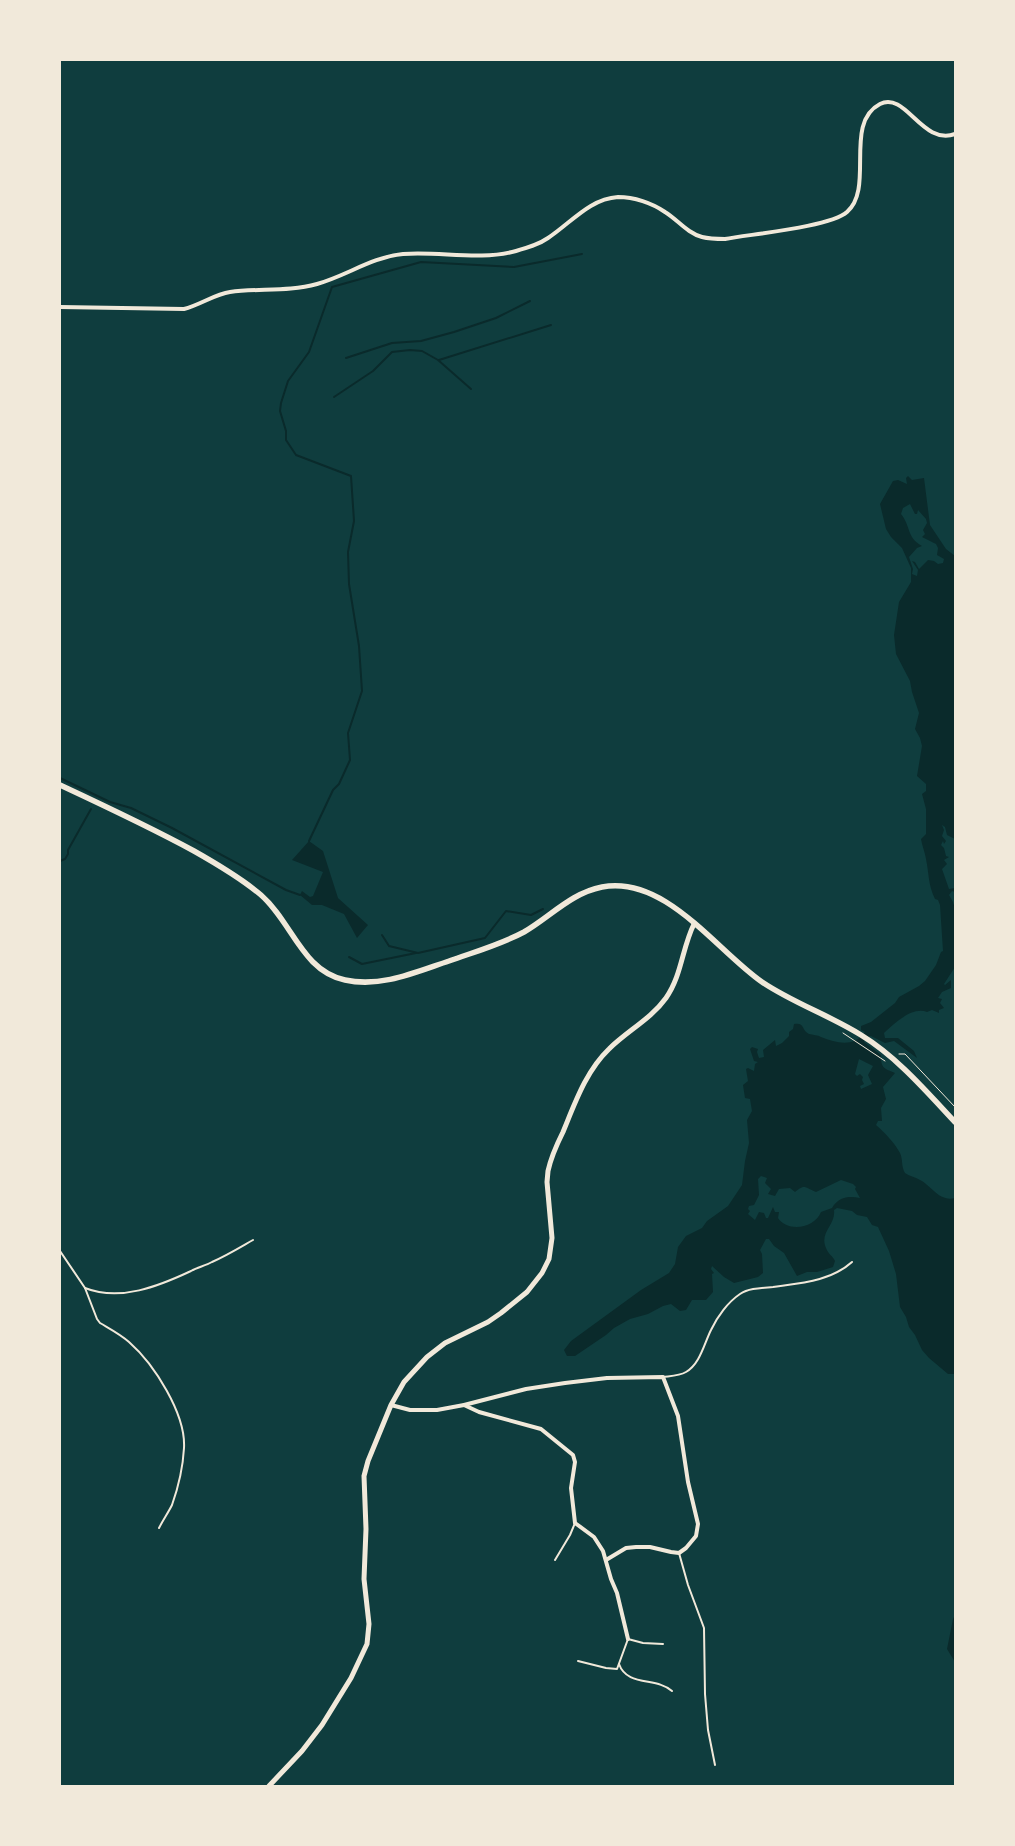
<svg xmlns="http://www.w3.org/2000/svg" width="1015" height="1846" font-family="Raleway,sans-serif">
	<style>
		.water { fill: #0a2a2b; fill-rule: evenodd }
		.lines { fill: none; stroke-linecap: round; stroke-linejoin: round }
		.stream { stroke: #0a2a2b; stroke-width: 2 }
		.path { stroke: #f1e9da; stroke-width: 1 }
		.service { stroke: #f1e9da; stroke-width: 2 }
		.minor { stroke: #f1e9da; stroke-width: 4 }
		.secondary { stroke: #f1e9da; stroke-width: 5 }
		.primary { stroke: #f1e9da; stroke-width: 5.5 }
	</style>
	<rect width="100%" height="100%" fill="#0f3d3e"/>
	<g class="water">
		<path d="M 908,476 L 912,480 L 924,478 L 930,525 L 946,549 L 955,556 L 955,839 L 947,835 L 945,827 L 942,825 L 944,830 L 942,836 L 946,841 L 944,844 L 943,841 L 941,845 L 944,848 L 946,856 L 949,857 L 944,860 L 947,864 L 942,869 L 949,889 L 955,888 L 955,892 L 952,891 L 949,895 L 953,902 L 955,909 L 955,967 L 944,984 L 945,985 L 951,980 L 951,988 L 942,992 L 938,998 L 942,999 L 940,1003 L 944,1008 L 939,1010 L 939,1013 L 932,1010 L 927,1012 C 912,1006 894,1024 884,1033 L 885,1038 L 898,1038 L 914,1051 L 917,1058 L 894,1041 L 885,1043 L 871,1036 L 867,1037 L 864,1042 L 881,1055 C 881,1068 883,1068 895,1073 L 883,1087 L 886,1099 L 881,1108 L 882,1121 L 878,1121 L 876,1125 C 885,1133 894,1142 900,1153 C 903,1159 901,1166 905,1173 C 909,1176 915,1177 920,1180 C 932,1186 939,1202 955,1198 L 955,1374 L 948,1374 L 929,1358 L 922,1350 L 915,1335 L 909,1327 L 906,1317 L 900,1307 L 896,1274 L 889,1251 L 878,1227 L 872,1225 L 867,1217 L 857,1215 L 852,1211 L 837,1208 L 834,1210 C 836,1225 819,1232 826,1248 C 828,1254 833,1256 835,1261 L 833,1267 L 817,1272 L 807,1272 L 797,1276 L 784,1253 L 774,1246 L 769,1239 L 766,1239 L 760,1250 L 762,1254 L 763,1273 L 758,1277 L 734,1283 L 724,1277 L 712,1266 L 711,1269 L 714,1273 L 712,1274 L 713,1292 L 706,1300 L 692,1300 L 686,1310 L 680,1311 L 671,1304 L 663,1306 L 648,1314 L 630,1319 L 614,1328 L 606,1335 L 575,1356 L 567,1356 L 564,1350 L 571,1341 L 641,1290 L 669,1273 L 675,1264 L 678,1247 L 686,1236 L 702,1228 L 707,1221 L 728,1206 L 742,1185 L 745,1161 L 749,1143 L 747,1120 L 752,1111 L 750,1099 L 745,1098 L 743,1085 L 748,1081 L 746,1069 L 748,1068 L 754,1071 L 755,1064 L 758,1062 L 754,1061 L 750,1049 L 752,1047 L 758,1049 L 757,1052 L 759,1058 L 764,1057 L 763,1050 L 775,1040 L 776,1046 L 782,1043 L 789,1036 L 789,1032 L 793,1029 L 794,1024 C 805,1022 801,1030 809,1034 C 813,1035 818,1035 821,1037 C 837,1043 853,1048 865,1032 L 861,1030 L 861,1026 L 871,1022 L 895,1003 L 899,997 L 919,986 L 925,981 L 936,965 L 941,952 L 943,951 L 940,905 L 938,900 L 935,899 C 928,885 929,873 926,859 C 925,852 922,846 921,839 L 926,834 L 926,809 L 922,794 L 926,791 L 926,784 L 917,776 L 922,746 L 920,738 L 915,729 L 919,713 L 912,692 L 910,681 L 896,654 L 894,635 L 899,602 L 911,582 L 911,568 L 902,548 L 891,537 L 886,529 L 880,504 L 893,481 L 898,480 L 907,484 L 906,478 ZM 910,504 L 915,514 L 917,514 L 918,510 L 926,519 L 927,523 L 923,530 L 925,534 L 922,537 L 936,544 L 938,548 L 937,555 L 944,559 L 943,563 L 938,564 L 934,561 L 928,560 L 919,569 L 915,562 L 912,561 L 918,570 L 917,576 L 912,574 L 913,569 L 909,557 L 917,548 L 922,546 C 906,537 911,526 901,514 L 903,508 ZM 859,1059 L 873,1066 L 868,1075 L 872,1084 L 861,1089 L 860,1086 L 864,1084 L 862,1080 L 863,1077 L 860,1074 L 857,1076 L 855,1074 ZM 761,1176 L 767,1178 L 765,1183 L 771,1189 L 768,1194 L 775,1196 L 779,1189 L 790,1188 L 795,1192 C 805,1184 804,1187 816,1192 L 841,1180 L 853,1184 L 856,1187 L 855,1189 L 860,1198 C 850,1196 839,1196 832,1208 L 821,1212 C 815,1228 788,1233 778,1218 L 779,1212 L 775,1212 L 773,1207 L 768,1218 L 766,1218 L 764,1213 L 759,1212 L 755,1220 L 748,1214 L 750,1211 L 748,1209 L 749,1206 L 754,1205 L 759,1195 L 758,1179 Z"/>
		<path d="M 309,841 L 323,851 L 338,898 L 368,925 L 357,938 L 344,914 L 322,905 L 312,905 L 300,895 L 302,891 L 310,897 L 313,896 L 323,872 L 292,860 Z"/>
		<path d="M 955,1615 L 955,1662 L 947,1649 L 953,1619 Z"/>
	</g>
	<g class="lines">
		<g class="stream">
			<path d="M 346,358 L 392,343 L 421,341 L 454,332 L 496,318 L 530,301"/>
			<path d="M 439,360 L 551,325"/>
			<path d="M 334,397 L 373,371 L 392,352 L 410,350 L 422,351 L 438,360 L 471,389"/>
			<path d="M 60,778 L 110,802 L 131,808 L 172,828 L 286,890 L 300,895"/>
			<path d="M 309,841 L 333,790 L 339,784 L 350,760 L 348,733 L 362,691 L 359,646 L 349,584 L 348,552 L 354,521 L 351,476 L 296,455 L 286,440 L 286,431 L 280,411 L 281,403 L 288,381 L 309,352 L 332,287 L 421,262 L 514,267 L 582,254"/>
			<path d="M 60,861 L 65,859 L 68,854 L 68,850 L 91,809"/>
			<path d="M 382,935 L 389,946 L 418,953 L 485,938 L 506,911 L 531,915 L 543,909"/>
			<path d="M 349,957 L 362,964 L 416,953"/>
		</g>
		<g class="path">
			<path d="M 843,1033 L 885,1061"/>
			<path d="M 899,1054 L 905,1054 L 955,1107"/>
		</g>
		<g class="service">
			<path d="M 60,1251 L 85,1288 L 97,1319 L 100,1323 C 110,1329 120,1334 129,1342 C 154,1364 186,1414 184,1448 C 183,1466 178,1488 172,1505 C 168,1513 163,1520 159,1528"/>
			<path d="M 85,1288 C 120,1302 159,1286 191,1271 C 198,1267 205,1266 212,1262 C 226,1256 239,1248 253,1240"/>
			<path d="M 663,1377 C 670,1376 679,1376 686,1372 C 700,1364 704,1344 711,1330 C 717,1317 728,1302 740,1294 C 749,1288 762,1288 773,1287 C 801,1283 831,1281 852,1262"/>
			<path d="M 679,1553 L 688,1585 L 704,1628 L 705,1694 L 708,1730 L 715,1765"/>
			<path d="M 555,1560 L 570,1535 L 575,1523"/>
			<path d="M 578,1661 L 606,1668 L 617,1669 L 628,1639 L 643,1643 L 663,1644"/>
			<path d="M 619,1664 C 627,1687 657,1677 672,1691"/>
		</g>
		<g class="minor">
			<path d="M 60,307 L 184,309 C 200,305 215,294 230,292 C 259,288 288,292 317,284 C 346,276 372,257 403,254 C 440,251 479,261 516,251 C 527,248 538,245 548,238 C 571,223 589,199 618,197 C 634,197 652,203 665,212 C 678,220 687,233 702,237 C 710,239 718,239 725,239 C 751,234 830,227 847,212 C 875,188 843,123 880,104 C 906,91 922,146 955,134"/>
			<path d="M 391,1405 L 410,1410 L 437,1410 L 464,1405 L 526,1389 L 565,1383 L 607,1378 L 663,1377 L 678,1416 L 688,1482 L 698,1524 L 696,1536 L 686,1548 L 679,1553 L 671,1552 L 650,1547 L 636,1547 L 626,1548 L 606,1560"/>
			<path d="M 464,1405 L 479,1412 L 541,1429 L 573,1455 L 575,1462 L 571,1488 L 575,1523 L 594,1537 L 603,1551 L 611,1579 L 617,1593 L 628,1639"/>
		</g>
		<path class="secondary" d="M 269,1786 L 302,1751 L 322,1725 L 351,1678 L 367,1644 L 369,1624 L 364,1579 L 366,1529 L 364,1476 L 368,1461 L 391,1405 L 404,1382 L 427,1357 L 445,1343 L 488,1322 L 501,1313 L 527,1292 L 542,1273 L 549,1259 L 552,1238 L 547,1182 L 548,1171 C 551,1157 557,1144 563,1132 C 575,1103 586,1071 609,1049 C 627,1031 651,1019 666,998 C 682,975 682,948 694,924"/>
		<path class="primary" d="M 60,785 C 105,806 150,827 194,851 C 217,864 241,878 261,895 C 292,922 302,971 345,980 C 381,988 416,972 449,961 C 474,952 500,945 524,932 C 550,917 571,893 602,887 C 665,875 716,950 762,982 C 793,1003 829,1015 861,1035 C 897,1057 926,1091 955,1122"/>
	</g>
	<rect width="1015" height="1846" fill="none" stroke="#f1e9da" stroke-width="122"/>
</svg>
